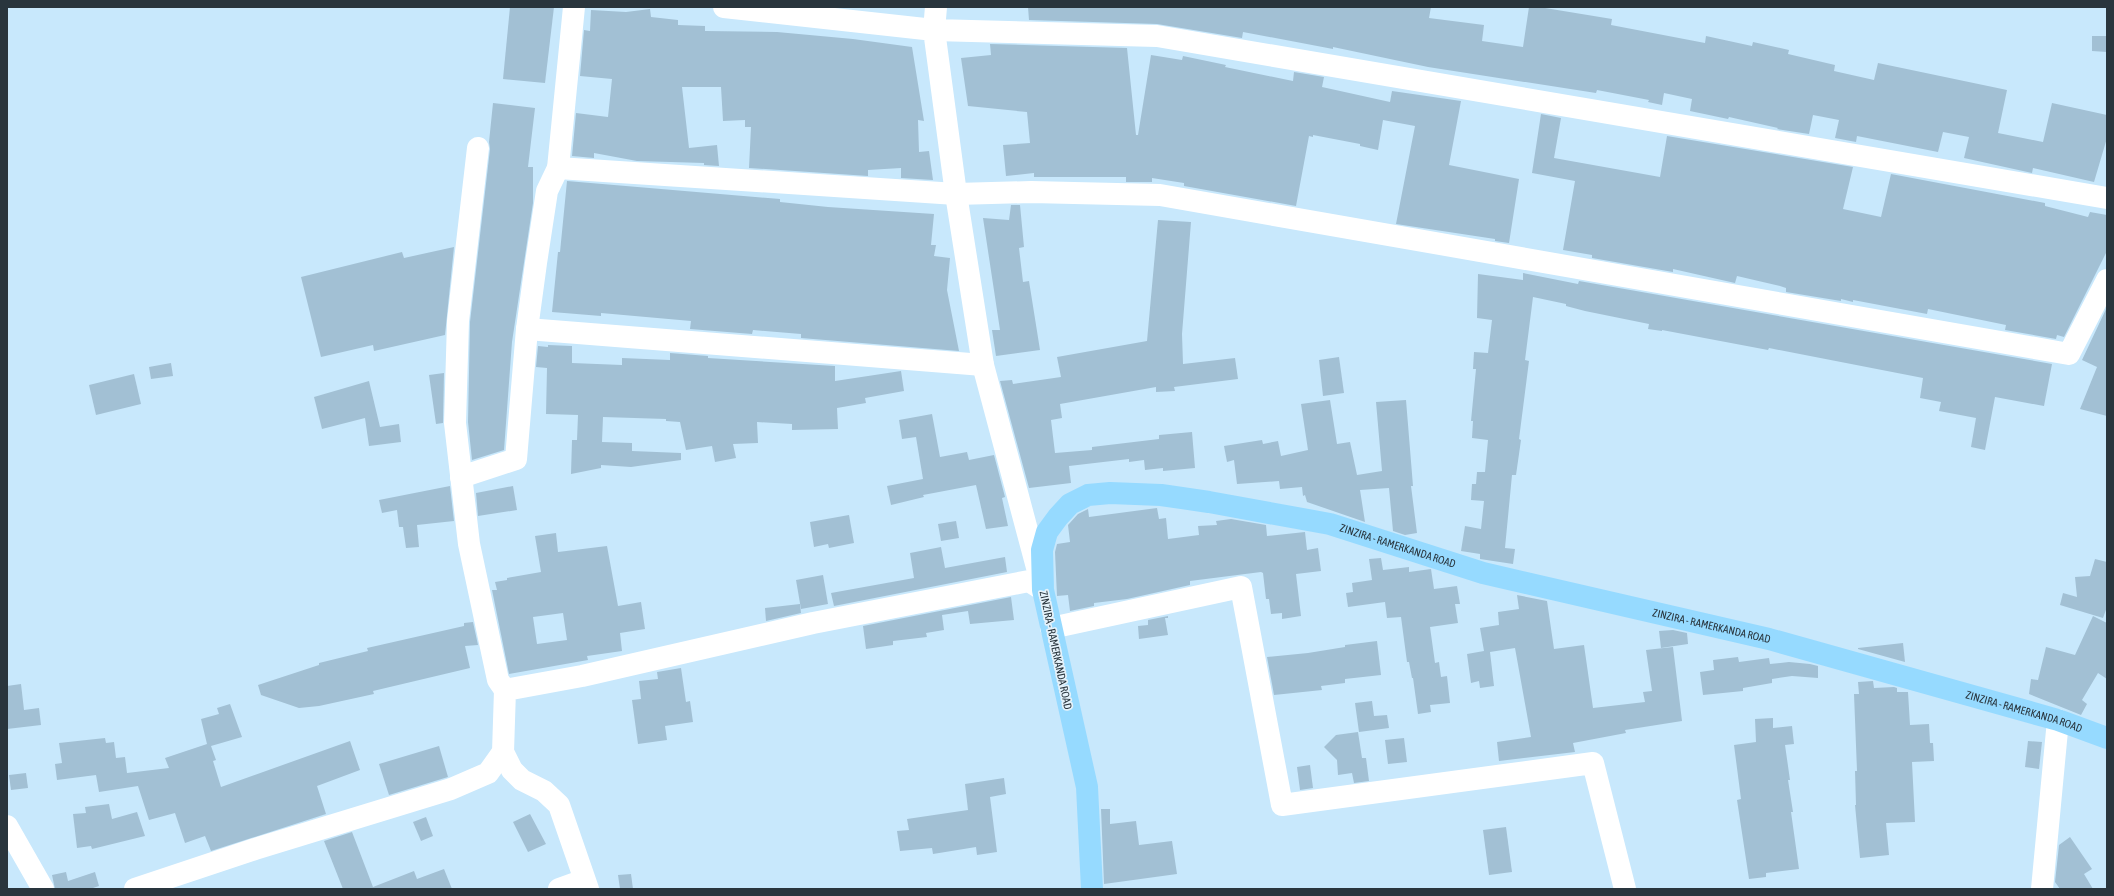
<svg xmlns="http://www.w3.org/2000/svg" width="2114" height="896" font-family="'Asap Condensed',sans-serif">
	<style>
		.building { fill: #a2c0d4; fill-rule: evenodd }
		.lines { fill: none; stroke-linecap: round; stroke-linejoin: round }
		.minor { stroke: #fff; stroke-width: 22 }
		.major { stroke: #96daff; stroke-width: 22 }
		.labels { text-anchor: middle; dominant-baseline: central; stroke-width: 3.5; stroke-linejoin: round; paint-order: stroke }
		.street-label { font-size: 11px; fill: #29353d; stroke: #e5f2fa }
	</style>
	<rect width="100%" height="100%" fill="#c8e8fc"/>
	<g class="building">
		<path d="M 510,7 L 554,7 L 545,83 L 503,79 Z"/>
		<path d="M 1028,7 L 1431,7 L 1429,18 L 1484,25 L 1482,41 L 1523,47 L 1529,7 L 1539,7 L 1612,19 L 1611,25 L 1705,43 L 1706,36 L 1752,46 L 1753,42 L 1789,50 L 1788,54 L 1835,65 L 1834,71 L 1874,80 L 1878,63 L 2007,90 L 1998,133 L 2043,142 L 2052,103 L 2107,115 L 2107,138 L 2094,182 L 2033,168 L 2032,173 L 1964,158 L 1969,137 L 1943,132 L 1938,152 L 1857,136 L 1856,142 L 1835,138 L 1839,120 L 1813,115 L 1809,134 L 1777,129 L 1778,128 L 1729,117 L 1728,119 L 1690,111 L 1692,99 L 1664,93 L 1662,105 L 1648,102 L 1649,100 L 1597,90 L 1596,93 L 1428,67 L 1333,47 L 1333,49 L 1243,32 L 1242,38 L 1157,24 L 1029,20 Z"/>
		<path d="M 650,9 L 651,17 L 678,20 L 678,25 L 705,26 L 705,31 L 777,32 L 853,39 L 912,47 L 924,121 L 918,120 L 919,152 L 929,151 L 933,180 L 901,178 L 901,168 L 868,170 L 868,176 L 749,168 L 751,127 L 745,127 L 745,120 L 723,121 L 721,87 L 682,87 L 689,148 L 717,145 L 719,166 L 704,165 L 704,163 L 637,161 L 594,153 L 594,158 L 572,156 L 576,113 L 608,117 L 612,79 L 580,76 L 584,30 L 590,31 L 591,10 L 626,12 Z"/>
		<path d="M 2092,36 L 2107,36 L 2107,52 L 2092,51 Z"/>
		<path d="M 990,44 L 1127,48 L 1136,135 L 1138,135 L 1151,55 L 1182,60 L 1183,56 L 1226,65 L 1225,67 L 1293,81 L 1294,72 L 1324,77 L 1322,87 L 1390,102 L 1392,91 L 1461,101 L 1449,165 L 1519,179 L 1509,243 L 1495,241 L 1495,239 L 1396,224 L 1415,126 L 1383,120 L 1378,150 L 1360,146 L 1360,144 L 1313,135 L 1313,137 L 1309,136 L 1296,206 L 1184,186 L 1184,183 L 1152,178 L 1152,182 L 1126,182 L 1126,177 L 1034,177 L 1034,173 L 1006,176 L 1003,145 L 1030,143 L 1027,112 L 968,106 L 961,58 L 991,55 Z"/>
		<path d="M 493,103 L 535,108 L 528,167 L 533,167 L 533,203 L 512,342 L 504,450 L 472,460 L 468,422 L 470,322 L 490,149 L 489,142 Z"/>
		<path d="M 1541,114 L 1561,118 L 1554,158 L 1660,177 L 1667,136 L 1853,167 L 1843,209 L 1881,217 L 1891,174 L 2045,203 L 2045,206 L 2088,217 L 2090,212 L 2107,215 L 2107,251 L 2064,337 L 2057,335 L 2056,339 L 2005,330 L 2006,325 L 1928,309 L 1927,314 L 1853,300 L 1853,302 L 1841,299 L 1841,301 L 1786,292 L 1786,288 L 1780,286 L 1737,276 L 1735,283 L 1673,269 L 1673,272 L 1592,258 L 1592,255 L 1563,250 L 1575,181 L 1532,173 Z"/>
		<path d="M 567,181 L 780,199 L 780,202 L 828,207 L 934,214 L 931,245 L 936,245 L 934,256 L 950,258 L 947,290 L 959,351 L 801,338 L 801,334 L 753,330 L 752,334 L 690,329 L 691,321 L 601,313 L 601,316 L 552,312 L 558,252 L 560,252 Z"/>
		<path d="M 1011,205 L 1020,205 L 1024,247 L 1019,248 L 1023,282 L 1029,281 L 1040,350 L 996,356 L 992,330 L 1000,330 L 983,218 L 1009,220 Z"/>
		<path d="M 1158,220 L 1191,222 L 1182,334 L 1183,364 L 1235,358 L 1238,379 L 1174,387 L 1175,391 L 1156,392 L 1156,387 L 1060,404 L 1062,418 L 1051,420 L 1055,453 L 1092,450 L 1092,447 L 1159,439 L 1159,435 L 1192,432 L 1195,468 L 1163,471 L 1163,468 L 1145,470 L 1144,460 L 1129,462 L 1129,459 L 1069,466 L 1071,483 L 1029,488 L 1000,381 L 1012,380 L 1013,384 L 1061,377 L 1057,357 L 1147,341 Z"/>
		<path d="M 454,247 L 445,335 L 374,351 L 373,345 L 321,357 L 301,277 L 402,252 L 404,258 Z"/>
		<path d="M 1523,273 L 1578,284 L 1579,281 L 2052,364 L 2044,406 L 1995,397 L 1985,450 L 1971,447 L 1976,418 L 1939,411 L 1941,402 L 1920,398 L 1923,378 L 1769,348 L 1768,350 L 1662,330 L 1662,331 L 1648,329 L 1649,324 L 1585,311 L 1566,306 L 1566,304 L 1533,297 L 1525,360 L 1529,361 L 1519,439 L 1521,440 L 1516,475 L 1512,475 L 1505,548 L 1515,549 L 1513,564 L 1480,559 L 1480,554 L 1461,551 L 1465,526 L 1481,529 L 1484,501 L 1471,500 L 1472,484 L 1476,484 L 1477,472 L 1485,472 L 1488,440 L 1472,438 L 1473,421 L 1471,421 L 1476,369 L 1473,369 L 1474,352 L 1488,353 L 1492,320 L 1477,318 L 1478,274 L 1523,280 Z"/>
		<path d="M 2107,307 L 2107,416 L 2080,409 L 2097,367 L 2082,360 Z"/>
		<path d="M 548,345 L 572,346 L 572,363 L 622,365 L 622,358 L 670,360 L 670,353 L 708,356 L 708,358 L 835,366 L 835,381 L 901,371 L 904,391 L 865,398 L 866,403 L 837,408 L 838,429 L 792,430 L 792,424 L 757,422 L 758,443 L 733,444 L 736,458 L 715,462 L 712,446 L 686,450 L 680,422 L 666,421 L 666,419 L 603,417 L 602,442 L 632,443 L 632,451 L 681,453 L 681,460 L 631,467 L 601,465 L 601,468 L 571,474 L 572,440 L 577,440 L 578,415 L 546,414 L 547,368 L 536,367 L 538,346 L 548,347 Z"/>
		<path d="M 1339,357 L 1344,393 L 1323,396 L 1319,360 Z"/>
		<path d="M 171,363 L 173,376 L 151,379 L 149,367 Z"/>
		<path d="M 444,373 L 443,423 L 436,424 L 429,375 Z"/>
		<path d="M 134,374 L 141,404 L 96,415 L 89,385 Z"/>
		<path d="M 369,381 L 380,427 L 399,424 L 401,442 L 369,446 L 365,418 L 322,429 L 314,397 Z"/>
		<path d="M 1330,400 L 1337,444 L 1350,442 L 1357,475 L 1382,471 L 1376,402 L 1406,400 L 1413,486 L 1411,486 L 1417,533 L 1405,535 L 1393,531 L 1389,488 L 1360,490 L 1365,522 L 1307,502 L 1305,495 L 1303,496 L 1302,487 L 1280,489 L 1279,481 L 1237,484 L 1234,460 L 1227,462 L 1224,446 L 1262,440 L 1263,444 L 1278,441 L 1281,456 L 1308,450 L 1301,404 Z"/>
		<path d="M 932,414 L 940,457 L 967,452 L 969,460 L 994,455 L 1005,497 L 1002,498 L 1008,526 L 986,529 L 976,485 L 923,495 L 924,497 L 891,505 L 887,486 L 923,479 L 916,437 L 902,439 L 899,420 Z"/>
		<path d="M 450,486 L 454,521 L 417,525 L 419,547 L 406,548 L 403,527 L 399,527 L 397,510 L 382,513 L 379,500 Z"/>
		<path d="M 513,486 L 517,510 L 478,516 L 476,493 Z"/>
		<path d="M 1157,508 L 1159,519 L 1166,518 L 1168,539 L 1199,535 L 1198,526 L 1217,525 L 1216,521 L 1231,519 L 1266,525 L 1267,536 L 1305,532 L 1307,550 L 1318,548 L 1321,571 L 1296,574 L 1301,616 L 1282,619 L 1282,613 L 1271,614 L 1269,599 L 1266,599 L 1263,573 L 1261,572 L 1190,581 L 1190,585 L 1127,599 L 1094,603 L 1094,606 L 1070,611 L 1068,595 L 1057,596 L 1055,552 L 1057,544 L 1070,542 L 1068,525 L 1078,514 L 1088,509 L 1089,517 Z"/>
		<path d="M 849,515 L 854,543 L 829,548 L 828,544 L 814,547 L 810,522 Z"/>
		<path d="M 956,521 L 959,538 L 941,541 L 938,524 Z"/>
		<path d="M 556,533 L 558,552 L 607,546 L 618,606 L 641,602 L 645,629 L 620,633 L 622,651 L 587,656 L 588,660 L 509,674 L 492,590 L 497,590 L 495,582 L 507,580 L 507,578 L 541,572 L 535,536 ZM 563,613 L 567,640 L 537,644 L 533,617 Z"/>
		<path d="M 941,547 L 945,568 L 1005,557 L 1007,572 L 834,606 L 831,593 L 914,578 L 910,553 Z"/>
		<path d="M 1381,558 L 1383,570 L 1409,567 L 1409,572 L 1431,569 L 1434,589 L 1457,586 L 1460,604 L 1455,604 L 1458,623 L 1430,627 L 1435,663 L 1439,662 L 1441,677 L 1447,676 L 1450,703 L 1430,705 L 1431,712 L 1418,714 L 1413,678 L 1412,678 L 1409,662 L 1407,662 L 1401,617 L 1387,618 L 1385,602 L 1348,607 L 1346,593 L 1353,592 L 1352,583 L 1372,580 L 1369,559 Z"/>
		<path d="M 2095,559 L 2107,562 L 2107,607 L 2103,618 L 2060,605 L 2063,593 L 2077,597 L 2075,577 L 2090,576 Z"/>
		<path d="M 823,575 L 828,604 L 801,609 L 796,580 Z"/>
		<path d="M 1517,595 L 1547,601 L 1554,649 L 1584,645 L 1593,708 L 1645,702 L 1643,692 L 1652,691 L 1646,650 L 1673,647 L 1682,721 L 1625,730 L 1626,733 L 1573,743 L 1575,752 L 1499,761 L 1497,742 L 1531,737 L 1515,648 L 1490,652 L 1494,686 L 1480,688 L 1479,681 L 1471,683 L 1467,654 L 1484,651 L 1480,628 L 1499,625 L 1498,612 L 1519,609 Z"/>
		<path d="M 1011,597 L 1014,620 L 970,624 L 968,611 L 942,615 L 944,630 L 926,633 L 927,637 L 893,641 L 893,645 L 866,649 L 863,626 Z"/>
		<path d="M 800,604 L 801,613 L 766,621 L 765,608 Z"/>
		<path d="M 1168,616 L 1168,618 L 1165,618 L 1168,635 L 1139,639 L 1138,626 L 1148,625 L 1148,620 Z"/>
		<path d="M 2093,616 L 2107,623 L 2107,679 L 2098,673 L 2082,700 L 2087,704 L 2081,715 L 2029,694 L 2031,679 L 2038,680 L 2046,647 L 2075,655 Z"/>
		<path d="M 473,622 L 478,645 L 465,646 L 470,668 L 373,691 L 374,694 L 319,706 L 299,708 L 261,695 L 258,685 L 319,665 L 319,663 L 368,651 L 367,648 L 464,626 L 464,623 Z"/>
		<path d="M 1673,630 L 1687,633 L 1688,644 L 1661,648 L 1659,631 Z"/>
		<path d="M 1377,641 L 1381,675 L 1345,679 L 1345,683 L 1321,686 L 1322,690 L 1274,695 L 1267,657 L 1308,653 L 1345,647 L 1345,645 Z"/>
		<path d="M 1903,643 L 1905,662 L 1858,649 L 1858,648 Z"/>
		<path d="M 1738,657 L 1739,662 L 1769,658 L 1770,664 L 1789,662 L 1810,664 L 1818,666 L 1818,678 L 1792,676 L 1772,679 L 1772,683 L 1743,688 L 1743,691 L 1703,695 L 1700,672 L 1714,670 L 1713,660 Z"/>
		<path d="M 681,668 L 686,702 L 690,701 L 693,722 L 665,726 L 667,740 L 638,744 L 632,700 L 641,699 L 639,681 L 658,679 L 657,672 Z"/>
		<path d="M 1873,681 L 1874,688 L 1894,687 L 1897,688 L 1897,692 L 1908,692 L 1910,725 L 1929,724 L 1930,743 L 1933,743 L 1934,761 L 1912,762 L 1915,822 L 1886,823 L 1889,855 L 1860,858 L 1855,805 L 1856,805 L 1855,771 L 1857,771 L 1854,694 L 1859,694 L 1858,682 Z"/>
		<path d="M 21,684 L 24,710 L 39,708 L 41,725 L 7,729 L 7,686 Z"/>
		<path d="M 1372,701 L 1374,716 L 1387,715 L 1389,728 L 1359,732 L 1355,703 Z"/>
		<path d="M 230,704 L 242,737 L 211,746 L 216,760 L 213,761 L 221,787 L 350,741 L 360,770 L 317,786 L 326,814 L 211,851 L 205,836 L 185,843 L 175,813 L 149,820 L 138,786 L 99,792 L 96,775 L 57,780 L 55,764 L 62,763 L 59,743 L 105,738 L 106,743 L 114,742 L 116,758 L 125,757 L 127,773 L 169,768 L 165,758 L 207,744 L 201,719 L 219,714 L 217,708 Z"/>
		<path d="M 1773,718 L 1773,728 L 1792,726 L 1794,744 L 1785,745 L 1790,780 L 1788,780 L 1793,812 L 1791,812 L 1799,869 L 1766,873 L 1766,877 L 1749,879 L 1737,800 L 1741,799 L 1734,745 L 1756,742 L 1755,719 Z"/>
		<path d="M 1358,732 L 1362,758 L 1366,758 L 1369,781 L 1354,783 L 1352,773 L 1338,775 L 1337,760 L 1324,747 L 1336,735 Z"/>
		<path d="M 1404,738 L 1407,762 L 1388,764 L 1385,740 Z"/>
		<path d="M 2028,741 L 2042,742 L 2039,769 L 2025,767 Z"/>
		<path d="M 439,746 L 448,777 L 389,795 L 379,764 Z"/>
		<path d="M 1310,765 L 1313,788 L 1300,790 L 1297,767 Z"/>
		<path d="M 26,773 L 28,788 L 11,790 L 9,775 Z"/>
		<path d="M 1004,778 L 1006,794 L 990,797 L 997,852 L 977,855 L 976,847 L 933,854 L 932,848 L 900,851 L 897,831 L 909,830 L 907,819 L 968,810 L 965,784 Z"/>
		<path d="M 109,804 L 112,819 L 137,812 L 145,836 L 92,849 L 91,846 L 77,848 L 73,814 L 86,813 L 85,807 Z"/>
		<path d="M 1101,809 L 1110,809 L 1110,824 L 1136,821 L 1139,845 L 1172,841 L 1177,874 L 1104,884 Z"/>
		<path d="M 530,814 L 546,844 L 528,852 L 513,822 Z"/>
		<path d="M 426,817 L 433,836 L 421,841 L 413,822 Z"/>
		<path d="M 1506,827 L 1512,872 L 1489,875 L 1483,830 Z"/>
		<path d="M 352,832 L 373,887 L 414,871 L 417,879 L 444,869 L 452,889 L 343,889 L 324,841 Z"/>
		<path d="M 2070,837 L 2092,869 L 2084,874 L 2093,889 L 2060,889 L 2055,882 L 2059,845 Z"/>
		<path d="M 66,872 L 68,881 L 95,872 L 99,886 L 90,889 L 55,889 L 52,875 Z"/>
		<path d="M 631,874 L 633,889 L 620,889 L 618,875 Z"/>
	</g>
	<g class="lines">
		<g class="minor">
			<path d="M 936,7 L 934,30 L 1157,36 L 2107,198"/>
			<path d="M 478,148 L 458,321 L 455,423 L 469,544 L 498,680 L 505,690"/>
			<path d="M 558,168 L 956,194 L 1031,192 L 1160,195 L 2069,354 L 2107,280"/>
			<path d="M 527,329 L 983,365"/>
			<path d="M 461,477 L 516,459 L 527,329 L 536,263 L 547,191 L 558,168 L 574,7"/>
			<path d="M 1051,628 L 1241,587 L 1282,805 L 1593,763 L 1625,889"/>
			<path d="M 503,752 L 512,770 L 522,780 L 544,791 L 559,805 L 588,889"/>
			<path d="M 7,826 L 43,889"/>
			<path d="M 135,889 L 255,849 L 451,789 L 488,773 L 503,752 L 505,690 L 582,676 L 813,623 L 1029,581 L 1043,590 L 983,365 L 956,194 L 934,30 L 724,7"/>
			<path d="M 559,889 L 584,880"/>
			<path d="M 2042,889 L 2058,720"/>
		</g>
		<path class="major" id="s1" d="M 1092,889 L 1087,787 L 1043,590 L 1042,550 L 1047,532 L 1058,517 L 1070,504 L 1088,495 L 1110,493 L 1161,495 L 1209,502 L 1330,524 L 1483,573 L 1769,639 L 2058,720 L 2107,738"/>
	</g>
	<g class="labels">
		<g class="street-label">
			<text stroke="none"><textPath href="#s1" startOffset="735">ZINZIRA - RAMERKANDA ROAD</textPath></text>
			<text stroke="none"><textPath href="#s1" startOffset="1059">ZINZIRA - RAMERKANDA ROAD</textPath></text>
			<text transform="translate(1056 650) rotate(78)">ZINZIRA - RAMERKANDA ROAD</text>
			<text stroke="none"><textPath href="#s1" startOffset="1383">ZINZIRA - RAMERKANDA ROAD</textPath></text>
		</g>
	</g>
	<rect width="2114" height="896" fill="none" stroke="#29353d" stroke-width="16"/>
</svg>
